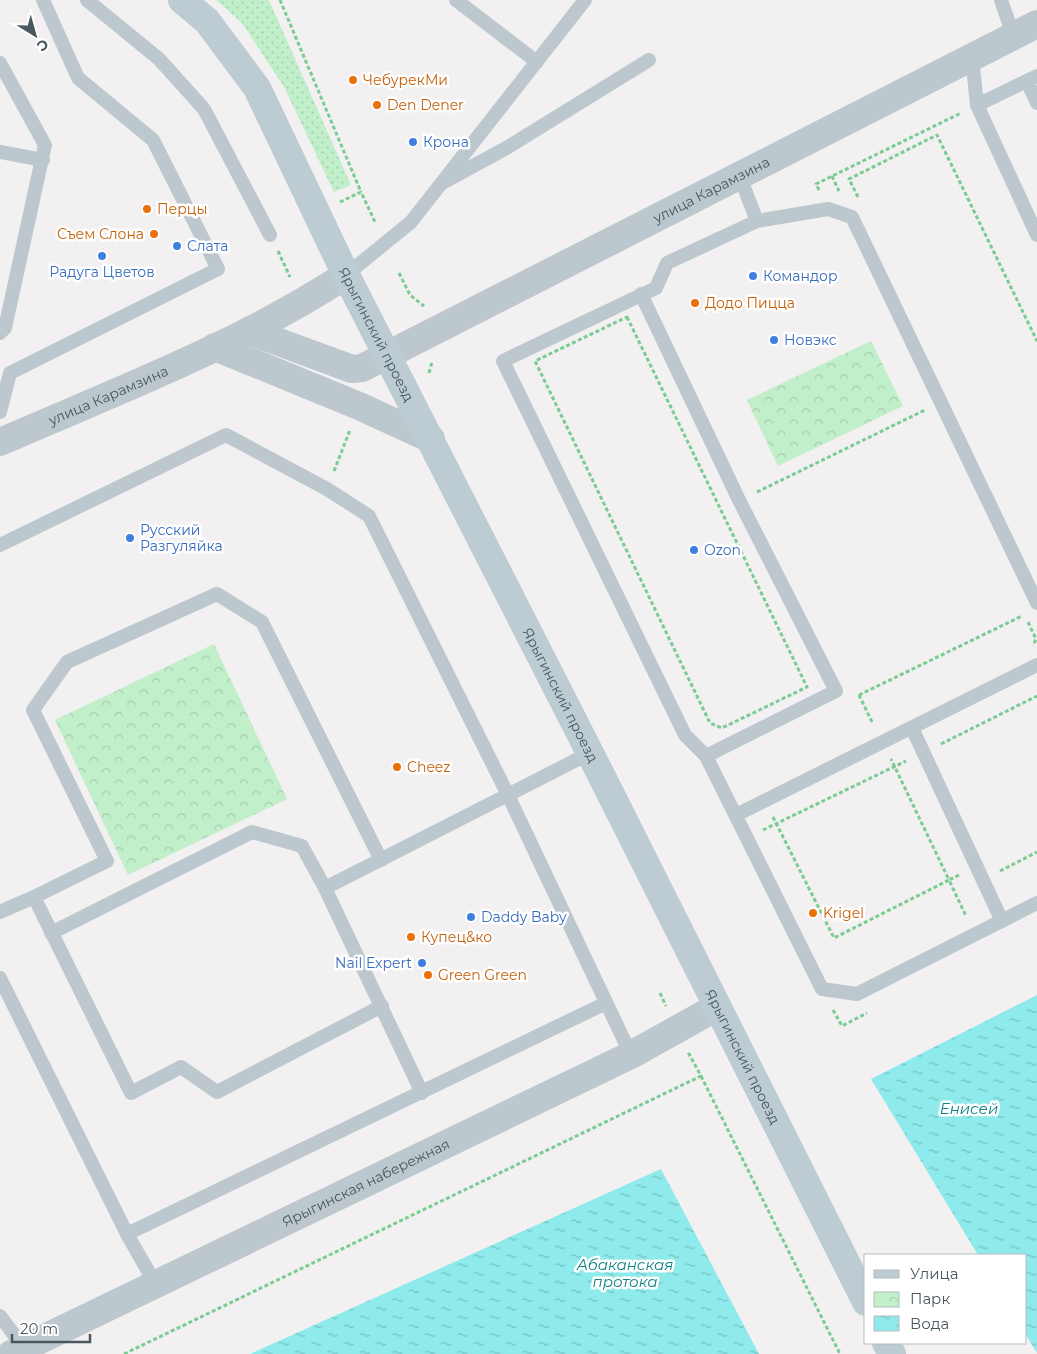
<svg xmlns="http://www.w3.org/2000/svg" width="1037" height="1354" font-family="Montserrat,sans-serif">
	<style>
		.grass { fill: url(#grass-dots) }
		.park { fill: url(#park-crowns) }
		.water { fill: url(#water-ripples) }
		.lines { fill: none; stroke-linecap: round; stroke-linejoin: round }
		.path { stroke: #79cc93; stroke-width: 3; stroke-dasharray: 4 2.5; stroke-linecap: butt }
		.lane { stroke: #bcc8cd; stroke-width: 14 }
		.street { stroke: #bcc8cd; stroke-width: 28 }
		.secondary { stroke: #bdcbd2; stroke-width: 28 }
		.food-dot { fill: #e8710a; stroke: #fff; stroke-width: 2 }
		.shop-dot { fill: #3f7fe0; stroke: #fff; stroke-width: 2 }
		.labels { text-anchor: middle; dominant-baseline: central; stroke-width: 5; stroke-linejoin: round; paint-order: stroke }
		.food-label { font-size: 14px; fill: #c56008; stroke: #fff; text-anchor: start }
		.shop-label { font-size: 14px; fill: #366cbe; stroke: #fff; text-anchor: start }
		.street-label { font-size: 14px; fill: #48585e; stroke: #fff }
		.water-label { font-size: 15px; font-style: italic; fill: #108384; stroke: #fff }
	</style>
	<defs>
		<pattern id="grass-dots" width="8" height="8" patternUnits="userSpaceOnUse" patternTransform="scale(1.25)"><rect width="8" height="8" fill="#c0efc9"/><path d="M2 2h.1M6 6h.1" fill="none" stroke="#a6cfaf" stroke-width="1.8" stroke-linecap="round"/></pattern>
		<pattern id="park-crowns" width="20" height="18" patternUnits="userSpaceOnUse" patternTransform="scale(1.25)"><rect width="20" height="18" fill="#c0efc9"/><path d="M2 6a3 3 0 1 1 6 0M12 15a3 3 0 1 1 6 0" fill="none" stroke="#a6cfaf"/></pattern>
		<pattern id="water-ripples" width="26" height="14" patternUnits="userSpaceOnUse" patternTransform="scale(1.25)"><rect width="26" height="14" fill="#8eeaeb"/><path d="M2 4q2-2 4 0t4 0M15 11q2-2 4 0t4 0" fill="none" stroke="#76c0c2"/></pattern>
	</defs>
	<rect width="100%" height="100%" fill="#f3f0f1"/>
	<path class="grass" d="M 216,0 L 269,0 L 351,185 L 334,192 L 284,87 L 242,23 Z"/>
	<g class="park">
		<path d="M 871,341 L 903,406 L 778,466 L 747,400 Z"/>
		<path d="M 214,644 L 287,799 L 128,875 L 55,720 Z"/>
	</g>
	<g class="water">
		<path d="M 1037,995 L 1037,1353 L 1026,1335 L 1026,1255 L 978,1255 L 871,1079 Z"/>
		<path d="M 661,1169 L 759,1354 L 250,1354 L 261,1349 Z"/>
	</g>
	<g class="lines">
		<g class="path">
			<path d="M 280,0 L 361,192"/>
			<path d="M 832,176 L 839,191"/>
			<path d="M 819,190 L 816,184 L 961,113"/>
			<path d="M 858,197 L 849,179 L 937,135 L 1037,341"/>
			<path d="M 340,202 L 361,192 L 376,224"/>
			<path d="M 278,251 L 290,277"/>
			<path d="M 399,273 L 410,295 L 424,306"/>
			<path d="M 627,317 L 807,687 L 722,728 L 710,723 L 535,361 Z"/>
			<path d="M 429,373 L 432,362"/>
			<path d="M 334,471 L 350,430"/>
			<path d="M 757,492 L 925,410"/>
			<path d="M 1028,622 L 1036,639 L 1033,646"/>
			<path d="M 859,695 L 873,724"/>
			<path d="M 859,695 L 1022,616"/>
			<path d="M 941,744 L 1037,696"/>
			<path d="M 773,817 L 834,938 L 949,880 L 891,759"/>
			<path d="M 763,830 L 906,761"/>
			<path d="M 1000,871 L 1037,852"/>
			<path d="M 959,875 L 949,880 L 966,916"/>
			<path d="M 660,993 L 666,1006"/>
			<path d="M 833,1010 L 842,1026 L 867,1013"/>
			<path d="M 701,1076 L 840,1354"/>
			<path d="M 124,1354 L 701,1076 L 688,1052"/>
		</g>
		<g class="lane">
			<path d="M 87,0 L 159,59 L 204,109 L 270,235"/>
			<path d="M 456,0 L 537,62"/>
			<path d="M 1001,0 L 1013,35"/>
			<path d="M 972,57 L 977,105 L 1037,235"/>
			<path d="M 0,63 L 45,145 L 5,328 L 0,333"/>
			<path d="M 1027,81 L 1037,103"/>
			<path d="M 977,105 L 1037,76"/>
			<path d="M 0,152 L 43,160"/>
			<path d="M 740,177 L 757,221"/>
			<path d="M 444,182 L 508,147 L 649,60"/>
			<path d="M 346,275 L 411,222 L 585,0"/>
			<path d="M 641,294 L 739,500 L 836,691 L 706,756"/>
			<path d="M 0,412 L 10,373 L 218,269 L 153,140 L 78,78 L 43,0"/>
			<path d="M 0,545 L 226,435 L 327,489 L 369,516 L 508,795 L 631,1055"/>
			<path d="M 1037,603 L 852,217 L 828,209 L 757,221 L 667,263 L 656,288 L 503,361 L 685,735 L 706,756 L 822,989 L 857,994 L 1037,903"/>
			<path d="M 912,728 L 1002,921"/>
			<path d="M 736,815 L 1037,665"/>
			<path d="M 381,860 L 262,622 L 217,594 L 67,662 L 33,710 L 107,861 L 34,897 L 131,1093 L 181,1067 L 217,1092 L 382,1006"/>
			<path d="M 0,912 L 34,897"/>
			<path d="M 51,933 L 252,832 L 302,846 L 325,888"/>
			<path d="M 0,978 L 127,1234 L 156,1285"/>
			<path d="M 422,1093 L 325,888 L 590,753"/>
			<path d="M 127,1234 L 606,1003"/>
			<path d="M 0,1316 L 24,1348"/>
		</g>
		<g class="street">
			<path id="s1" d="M 249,331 L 352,369 L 362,368 L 1037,24"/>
			<path d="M 215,347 L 359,406 L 431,439"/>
			<path id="s2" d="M 0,442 C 117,391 239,345 346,275"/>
			<path id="s3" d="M 11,1354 L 631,1055 L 717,1007"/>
		</g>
		<g class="secondary">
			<path id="s4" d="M 182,0 L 207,21 L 257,88 L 346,275 L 590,753 L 866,1302"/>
			<path d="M 886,1343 L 892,1354"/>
		</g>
	</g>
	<g class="food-dot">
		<circle cx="353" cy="80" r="5"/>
		<circle cx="377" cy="105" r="5"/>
		<circle cx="147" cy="209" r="5"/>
		<circle cx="154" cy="234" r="5"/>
		<circle cx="695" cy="303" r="5"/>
		<circle cx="397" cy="767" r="5"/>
		<circle cx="813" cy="913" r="5"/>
		<circle cx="411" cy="937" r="5"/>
		<circle cx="428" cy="975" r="5"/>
	</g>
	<g class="shop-dot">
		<circle cx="413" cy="142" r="5"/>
		<circle cx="177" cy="246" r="5"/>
		<circle cx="102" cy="256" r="5"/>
		<circle cx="753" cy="276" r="5"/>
		<circle cx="774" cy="340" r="5"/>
		<circle cx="130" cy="538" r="5"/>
		<circle cx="694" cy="550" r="5"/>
		<circle cx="471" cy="917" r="5"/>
		<circle cx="422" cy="963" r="5"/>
	</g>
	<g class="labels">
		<g class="food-label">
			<text x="363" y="80">ЧебурекМи</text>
			<text x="387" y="105">Den Dener</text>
			<text x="157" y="209">Перцы</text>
			<text x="144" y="234" text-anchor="end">Съем Слона</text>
			<text x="705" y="303">Додо Пицца</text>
			<text x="407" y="767">Cheez</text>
			<text x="823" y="913">Krigel</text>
			<text x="421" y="937">Купец&amp;ко</text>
			<text x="438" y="975">Green Green</text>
		</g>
		<g class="shop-label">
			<text x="423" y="142">Крона</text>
			<text x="187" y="246">Слата</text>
			<text x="102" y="272" text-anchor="middle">Радуга Цветов</text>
			<text x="763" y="276">Командор</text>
			<text x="784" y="340">Новэкс</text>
			<text x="140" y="530">Русский<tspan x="140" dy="16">Разгуляйка</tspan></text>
			<text x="704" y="550">Ozon</text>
			<text x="481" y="917">Daddy Baby</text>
			<text x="412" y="963" text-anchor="end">Nail Expert</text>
		</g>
		<g class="street-label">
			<text stroke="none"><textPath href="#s1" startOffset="512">улица Карамзина</textPath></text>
			<text stroke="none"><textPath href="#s4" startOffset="390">Ярыгинский проезд</textPath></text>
			<text stroke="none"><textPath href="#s2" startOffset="118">улица Карамзина</textPath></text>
			<text stroke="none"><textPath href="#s4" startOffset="795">Ярыгинский проезд</textPath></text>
			<text stroke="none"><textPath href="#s4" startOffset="1200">Ярыгинский проезд</textPath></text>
			<text stroke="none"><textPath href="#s3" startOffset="394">Ярыгинская набережная</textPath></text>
		</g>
		<g class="water-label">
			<text x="969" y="1108">Енисей</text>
			<text x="625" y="1264">Абаканская<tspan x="625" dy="17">протока</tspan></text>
		</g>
	</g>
	<rect x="864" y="1254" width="162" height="90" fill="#ffffff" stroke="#b6bcbf"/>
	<rect x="874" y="1270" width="25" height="8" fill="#bdcbd2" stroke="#b6bcbf"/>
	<text x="910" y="1279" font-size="15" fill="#48585e">Улица</text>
	<rect x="874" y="1292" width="25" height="15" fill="url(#park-crowns)" stroke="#b6bcbf"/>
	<text x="910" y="1304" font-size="15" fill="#48585e">Парк</text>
	<rect x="874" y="1316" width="25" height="15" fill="url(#water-ripples)" stroke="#b6bcbf"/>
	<text x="910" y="1329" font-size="15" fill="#48585e">Вода</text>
	<g transform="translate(35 35) rotate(143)" stroke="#ffffff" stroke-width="4" paint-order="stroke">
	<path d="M0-4L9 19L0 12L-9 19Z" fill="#48585e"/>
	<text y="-8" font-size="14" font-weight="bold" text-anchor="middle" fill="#48585e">С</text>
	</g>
	<path d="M12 1334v8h78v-8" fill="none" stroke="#48585e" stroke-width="2.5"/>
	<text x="20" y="1334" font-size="15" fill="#48585e" stroke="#ffffff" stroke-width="4" paint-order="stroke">20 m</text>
</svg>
